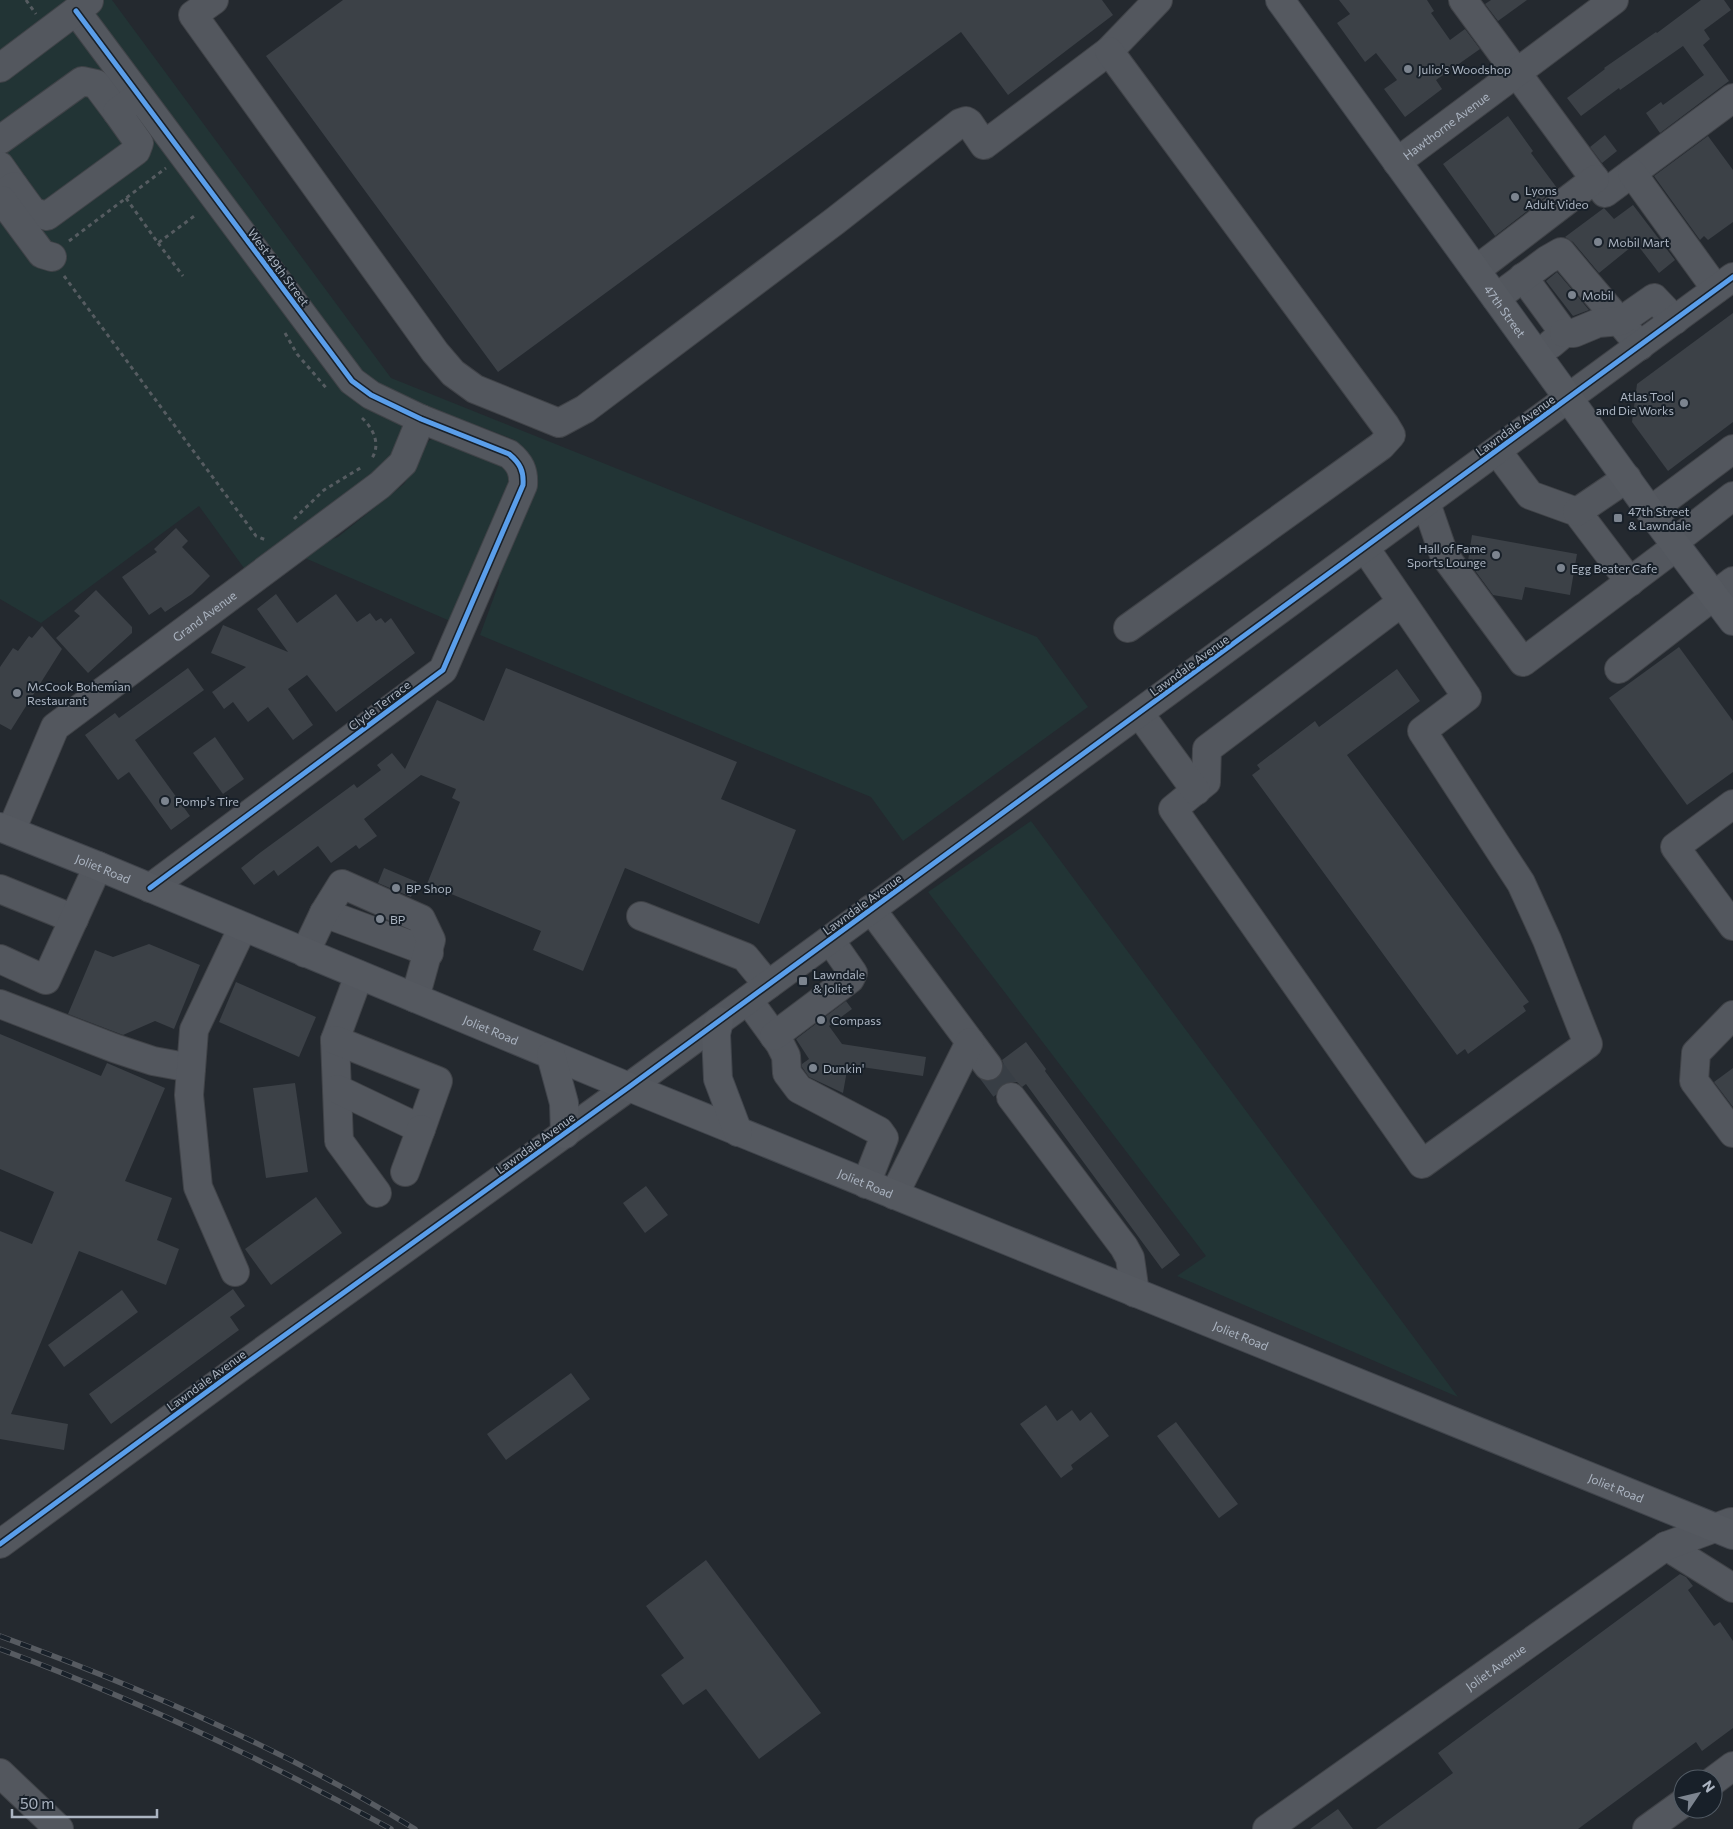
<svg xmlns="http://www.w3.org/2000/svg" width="1733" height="1829" font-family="Commissioner,sans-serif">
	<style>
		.green { fill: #223435 }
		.building { fill: #3c4147 }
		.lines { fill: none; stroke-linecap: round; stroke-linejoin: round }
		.minor-tunnel { stroke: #383e45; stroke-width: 28; stroke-dasharray: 28 14; stroke-linecap: butt }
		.minor-casing { stroke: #404348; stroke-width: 30 }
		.major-casing { stroke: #41454c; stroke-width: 30 }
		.path { stroke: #565c61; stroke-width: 3; stroke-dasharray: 4 4; stroke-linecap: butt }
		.minor { stroke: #53575e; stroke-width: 28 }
		.major { stroke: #555960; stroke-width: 28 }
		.rail-casing { stroke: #575b61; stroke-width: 5.5 }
		.rail { stroke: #182029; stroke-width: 4; stroke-dasharray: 11; stroke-linecap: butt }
		.cycleway-casing { stroke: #182029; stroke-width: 8 }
		.cycleway { stroke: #5a9eea; stroke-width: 5 }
		.poi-dot { fill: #7c848f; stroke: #182029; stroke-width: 2 }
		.labels { text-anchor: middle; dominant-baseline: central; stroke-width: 4; stroke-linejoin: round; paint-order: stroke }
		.poi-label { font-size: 12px; fill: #acb5c2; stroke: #182029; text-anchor: start }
		.street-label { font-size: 12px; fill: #acb5c2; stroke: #182029 }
	</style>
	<rect width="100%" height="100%" fill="#24292f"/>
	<g class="green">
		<path d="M 0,0 L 112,0 L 391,378 L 1037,637 L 1088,707 L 903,841 L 871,797 L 480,635 L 499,583 L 498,572 L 530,458 L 515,440 L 421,404 L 401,459 L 249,575 L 199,506 L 41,623 L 0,599 Z"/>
		<path d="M 441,437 L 503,464 L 510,475 L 507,488 L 476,564 L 470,572 L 450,621 L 298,555 L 313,546 L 338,537 L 404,484 L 415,467 L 420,450 L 430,440 Z"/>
		<path d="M 1031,821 L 1458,1397 L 1177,1276 L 1206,1256 L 928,892 Z"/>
	</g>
	<g class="building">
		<path d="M 343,0 L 1102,0 L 1113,15 L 1008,95 L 961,32 L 498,372 L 266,56 Z"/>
		<path d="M 1339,0 L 1427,0 L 1434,11 L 1431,13 L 1450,40 L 1465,29 L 1480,49 L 1436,80 L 1442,89 L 1405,117 L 1384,89 L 1397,80 L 1376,53 L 1365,62 L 1337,23 L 1350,14 Z"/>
		<path d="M 1491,0 L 1527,0 L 1498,21 L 1485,4 Z"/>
		<path d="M 1701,0 L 1724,0 L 1731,10 L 1704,30 L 1710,39 L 1703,45 L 1729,81 L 1660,133 L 1646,113 L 1661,102 L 1663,105 L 1704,75 L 1683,46 L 1620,90 L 1619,88 L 1581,116 L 1567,98 L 1605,69 L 1604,68 L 1656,32 L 1657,33 Z"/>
		<path d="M 1508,116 L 1533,151 L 1531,153 L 1557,188 L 1495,236 L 1443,164 Z"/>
		<path d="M 1605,135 L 1617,151 L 1602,163 L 1590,147 Z"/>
		<path d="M 1708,136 L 1733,170 L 1733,222 L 1708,240 L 1704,236 L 1700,240 L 1654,176 Z"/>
		<path d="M 1633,205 L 1675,260 L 1659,273 L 1636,243 L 1599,273 L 1573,242 L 1565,237 L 1604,208 L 1614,219 Z"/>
		<path d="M 1557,272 L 1569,286 L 1589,310 L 1573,316 L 1546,281 Z"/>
		<path d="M 1733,313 L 1733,422 L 1668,471 L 1632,422 L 1637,384 Z"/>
		<path d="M 176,528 L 188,541 L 182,547 L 210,576 L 192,594 L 165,612 L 161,607 L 149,615 L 122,577 L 157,552 L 154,549 Z"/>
		<path d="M 1472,535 L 1577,554 L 1570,595 L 1525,587 L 1522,600 L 1493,595 L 1468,561 Z"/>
		<path d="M 96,590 L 132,627 L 132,633 L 88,673 L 56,638 L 80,616 L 74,611 Z"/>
		<path d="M 276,594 L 297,623 L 336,594 L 357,622 L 370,613 L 376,621 L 381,618 L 385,623 L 391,618 L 415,653 L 336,712 L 307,675 L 288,689 L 313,725 L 293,740 L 268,707 L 248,722 L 233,702 L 224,709 L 212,692 L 246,667 L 211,653 L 223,625 L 288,652 L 257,609 Z"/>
		<path d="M 42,626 L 62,649 L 11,730 L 0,724 L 0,667 L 13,648 L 18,651 L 29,636 L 32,638 Z"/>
		<path d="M 1679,647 L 1733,721 L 1733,772 L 1687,805 L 1609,698 Z"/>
		<path d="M 188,668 L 204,690 L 135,740 L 190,816 L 171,830 L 129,772 L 118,780 L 85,735 L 115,713 L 119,718 Z"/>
		<path d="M 506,668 L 737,762 L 721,799 L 796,830 L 759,924 L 625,868 L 583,971 L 533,950 L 541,931 L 427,884 L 460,802 L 452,798 L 456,789 L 421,775 L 364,819 L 377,836 L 359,849 L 356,845 L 331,863 L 318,846 L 278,876 L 274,870 L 254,885 L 241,868 L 261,852 L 354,784 L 357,788 L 381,770 L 377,765 L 392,753 L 405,769 L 437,700 L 484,721 Z"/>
		<path d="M 1397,669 L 1420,701 L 1347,755 L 1529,1002 L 1523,1006 L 1526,1011 L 1468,1054 L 1465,1049 L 1457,1055 L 1252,775 L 1260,769 L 1257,765 L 1315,721 L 1319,727 Z"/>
		<path d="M 215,737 L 244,779 L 223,794 L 193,753 Z"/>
		<path d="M 384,868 L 417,882 L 411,897 L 378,883 Z"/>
		<path d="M 149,944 L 200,965 L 174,1029 L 155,1021 L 123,1035 L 68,1014 L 95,950 L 113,957 Z"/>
		<path d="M 236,982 L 316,1017 L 299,1057 L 219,1022 Z"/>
		<path d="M 846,1001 L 852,1009 L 829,1026 L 842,1044 L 926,1057 L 923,1076 L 848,1065 L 843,1093 L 809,1077 L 802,1067 L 802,1064 L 809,1059 L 796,1039 Z"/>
		<path d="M 0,1034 L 101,1076 L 107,1063 L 165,1088 L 125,1181 L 172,1198 L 157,1240 L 179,1249 L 166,1285 L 79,1251 L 11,1414 L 68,1424 L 64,1450 L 0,1439 L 0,1231 L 32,1244 L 54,1192 L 0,1169 Z"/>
		<path d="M 1026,1042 L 1046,1069 L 1045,1071 L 1180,1255 L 1162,1269 L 1026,1084 L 1022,1087 L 1017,1082 L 1009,1082 L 1001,1085 L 996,1093 L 988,1081 L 998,1078 L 1002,1072 L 1004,1065 L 1002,1060 Z"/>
		<path d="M 1733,1068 L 1733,1107 L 1714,1082 Z"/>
		<path d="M 295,1083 L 308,1172 L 266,1178 L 253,1088 Z"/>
		<path d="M 646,1186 L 668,1215 L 645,1233 L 623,1203 Z"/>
		<path d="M 316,1197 L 342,1233 L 271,1285 L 245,1249 Z"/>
		<path d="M 233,1289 L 245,1306 L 230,1317 L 239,1330 L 111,1424 L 89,1394 Z"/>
		<path d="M 122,1290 L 138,1312 L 64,1367 L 48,1345 Z"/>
		<path d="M 571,1373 L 590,1399 L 506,1460 L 487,1434 Z"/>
		<path d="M 1046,1405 L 1057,1421 L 1072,1410 L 1080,1421 L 1091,1412 L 1109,1436 L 1071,1465 L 1073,1469 L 1061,1478 L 1020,1424 Z"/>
		<path d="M 1176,1422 L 1238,1504 L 1219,1518 L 1157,1436 Z"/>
		<path d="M 706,1560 L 821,1713 L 759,1759 L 706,1689 L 683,1705 L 661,1675 L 684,1658 L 646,1606 Z"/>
		<path d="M 1680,1574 L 1686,1577 L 1693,1586 L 1688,1590 L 1714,1626 L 1720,1622 L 1733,1641 L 1733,1728 L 1702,1751 L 1696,1742 L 1578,1829 L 1376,1829 L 1453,1773 L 1438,1753 Z"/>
		<path d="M 1338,1809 L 1353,1829 L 1310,1829 Z"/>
	</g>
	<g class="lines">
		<path class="minor-tunnel" d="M 988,1066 L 1011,1097"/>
		<g class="minor-casing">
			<g id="minor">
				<path d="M 214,0 L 193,15 L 435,352 L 453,373 L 475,389 L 559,423 L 585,409 L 835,221 L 960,123 L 966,121 L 969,123 L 984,145 L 1109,51 L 1158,0"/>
				<path d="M 1463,0 L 1605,193 L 1733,98"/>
				<path d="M 76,11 L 352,381 L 371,395 L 421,419 L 509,454 C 520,463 524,471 523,485 L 443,670 L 150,888"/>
				<path d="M 1109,51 L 1385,425 L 1391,435 L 1381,446 L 1128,628"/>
				<path d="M 0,68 L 89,1"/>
				<path d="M 0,140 L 82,81 L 96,84 L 117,112"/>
				<path id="s1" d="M 1397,162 L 1614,0"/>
				<path d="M 0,166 L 14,186"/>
				<path d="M 1632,173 L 1716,289"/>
				<path d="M 0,196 L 14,186 L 33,212 L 47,216 L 136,151 L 139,143 L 117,112 L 138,97"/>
				<path d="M 2,200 L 42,254 L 52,257"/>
				<path d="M 1476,270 L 1595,179"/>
				<path d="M 1523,277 L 1564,333 L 1551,344"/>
				<path d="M 1496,298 L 1547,260 L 1561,252 C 1587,284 1614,314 1640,346"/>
				<path d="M 1564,333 L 1574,333 L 1598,323 L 1621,321 L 1654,298 L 1675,320"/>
				<path d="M 1497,451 L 1530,495 L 1577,512 L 1630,582"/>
				<path d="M 1426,503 L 1444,555 L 1523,662 L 1677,546"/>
				<path d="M 1650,511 L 1733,449"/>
				<path d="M 1577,512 L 1627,478"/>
				<path d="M 1674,542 L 1733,496"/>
				<path d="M 1365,548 L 1467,697 L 1422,731 L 1521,883 L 1547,940 L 1588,1044 L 1422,1164 L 1173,809 L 1206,782 L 1207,749 L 1402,602"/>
				<path d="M 1619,669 L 1733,581"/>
				<path d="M 1139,713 L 1196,791"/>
				<path d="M 1733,804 L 1675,847 L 1733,926"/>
				<path id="s2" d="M 11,831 L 55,727 L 380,485 L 403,463 L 421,419"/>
				<path d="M 0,889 L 74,919"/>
				<path d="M 871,909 L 988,1066"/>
				<path d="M 324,913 L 413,946 L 429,953"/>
				<path d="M 641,916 L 745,957 L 768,985"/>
				<path d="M 305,953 L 324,913 L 342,884 L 421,919 L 431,940 L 415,998"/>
				<path d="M 0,959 L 46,980 L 98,866"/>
				<path d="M 359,975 L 335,1040 L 339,1141 L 377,1193"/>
				<path d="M 748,1000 L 780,1044 L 786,1056 L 787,1073 L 799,1089 L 879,1131 L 884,1138 L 866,1184"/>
				<path d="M 0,1004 L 114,1048 L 153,1061 L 191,1068"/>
				<path d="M 1733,1015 L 1696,1053 L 1694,1081 L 1733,1133"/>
				<path d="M 774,1036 L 850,979 L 853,973 L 830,940"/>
				<path d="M 335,1040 L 438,1081 L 421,1129 L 337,1089"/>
				<path d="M 1011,1097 L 1124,1247 L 1130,1258 L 1135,1293"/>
				<path d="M 405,1172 L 421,1129"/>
				<path d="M 894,1195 L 970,1042"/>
				<path d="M 235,1272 L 198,1187 L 189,1095 L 194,1030 L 243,927"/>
				<path d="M 0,1544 L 242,1366 L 629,1087 L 1733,277"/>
				<path d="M 1666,1546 L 1733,1588"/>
				<path d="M 0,1773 L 59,1829"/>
				<path d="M 1713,1781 L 1733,1766"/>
				<path id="s3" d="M 1267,1829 L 1666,1546 L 1731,1522"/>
				<path d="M 1647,1829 L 1683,1803"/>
			</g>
		</g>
		<g class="major-casing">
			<g id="major">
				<path id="s4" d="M 1280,0 L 1650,511 L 1733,621"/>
				<path id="s5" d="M 0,827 L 98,866 L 629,1087 L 1733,1535"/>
				<path d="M 719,1021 L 716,1034 L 718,1079 L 738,1132"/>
				<path d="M 551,1055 L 564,1103 L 565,1134"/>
			</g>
		</g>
		<g class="path">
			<path d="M 26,0 L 36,14"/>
			<path d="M 126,198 L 158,243 L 197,214"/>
			<path d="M 69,241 L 166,168"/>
			<path d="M 158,243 L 183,276"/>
			<path d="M 64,276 L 251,529 L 256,536 L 266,540"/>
			<path d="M 285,333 L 297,354 L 328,390"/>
			<path d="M 362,418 C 373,428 381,444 372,458"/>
			<path d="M 294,519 L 324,490 L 362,467"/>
		</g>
		<use href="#minor" class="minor"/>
		<use href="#major" class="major"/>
		<g class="rail-casing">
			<g id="rail">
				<path d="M 0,1636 C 143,1688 285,1750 415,1829"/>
				<path d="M 0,1649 C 135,1699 265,1760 391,1829"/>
			</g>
		</g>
		<use href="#rail" class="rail"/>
		<g class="cycleway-casing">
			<g id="cycleway">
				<path d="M 76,11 L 352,381 L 371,395 L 421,419 L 509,454 C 520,463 524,471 523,485 L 443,670 L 150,888"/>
				<path d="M 0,1544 L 242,1366 L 629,1087 L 1733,277"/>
			</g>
		</g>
		<use href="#cycleway" class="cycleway"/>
	</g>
	<g class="poi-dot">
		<circle cx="1408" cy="69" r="5"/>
		<circle cx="1515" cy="197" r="5"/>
		<circle cx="1598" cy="242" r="5"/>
		<circle cx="1572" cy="295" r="5"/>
		<circle cx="1684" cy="403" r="5"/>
		<rect x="1613" y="513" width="10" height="10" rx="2.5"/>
		<circle cx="1496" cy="555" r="5"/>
		<circle cx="1561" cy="568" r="5"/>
		<circle cx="17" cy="693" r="5"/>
		<circle cx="165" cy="801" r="5"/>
		<circle cx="396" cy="888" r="5"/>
		<circle cx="380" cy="919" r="5"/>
		<rect x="798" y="976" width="10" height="10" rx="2.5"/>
		<circle cx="821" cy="1020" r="5"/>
		<circle cx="813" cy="1068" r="5"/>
	</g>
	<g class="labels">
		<g class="poi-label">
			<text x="1418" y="69">Julio's Woodshop</text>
			<text x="1525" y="190">Lyons<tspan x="1525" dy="14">Adult Video</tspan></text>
			<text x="1608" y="242">Mobil Mart</text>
			<text x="1582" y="295">Mobil</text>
			<text x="1674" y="396" text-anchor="end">Atlas Tool<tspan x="1674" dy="14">and Die Works</tspan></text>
			<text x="1628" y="511">47th Street<tspan x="1628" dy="14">&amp; Lawndale</tspan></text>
			<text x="1486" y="548" text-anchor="end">Hall of Fame<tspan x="1486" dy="14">Sports Lounge</tspan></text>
			<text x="1571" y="568">Egg Beater Cafe</text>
			<text x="27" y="686">McCook Bohemian<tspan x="27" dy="14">Restaurant</tspan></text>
			<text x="175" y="801">Pomp's Tire</text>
			<text x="406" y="888">BP Shop</text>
			<text x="390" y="919">BP</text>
			<text x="813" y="974">Lawndale<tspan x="813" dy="14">&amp; Joliet</tspan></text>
			<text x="831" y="1020">Compass</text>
			<text x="823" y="1068">Dunkin'</text>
		</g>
		<g class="street-label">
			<text stroke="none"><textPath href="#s1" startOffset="61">Hawthorne Avenue</textPath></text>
			<text transform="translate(279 267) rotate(53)">West 49th Street</text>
			<text stroke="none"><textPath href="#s4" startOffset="384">47th Street</textPath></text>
			<text transform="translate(1515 425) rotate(-36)">Lawndale Avenue</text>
			<text stroke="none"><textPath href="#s2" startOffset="299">Grand Avenue</textPath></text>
			<text transform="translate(1189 665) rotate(-36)">Lawndale Avenue</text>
			<text transform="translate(379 705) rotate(-37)">Clyde Terrace</text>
			<text stroke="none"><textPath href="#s5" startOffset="111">Joliet Road</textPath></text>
			<text transform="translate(862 904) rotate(-36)">Lawndale Avenue</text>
			<text stroke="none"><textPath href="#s5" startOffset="531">Joliet Road</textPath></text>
			<text transform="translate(535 1143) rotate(-36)">Lawndale Avenue</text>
			<text stroke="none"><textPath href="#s5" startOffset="936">Joliet Road</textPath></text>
			<text stroke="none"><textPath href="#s5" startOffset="1341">Joliet Road</textPath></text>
			<text transform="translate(206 1380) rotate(-36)">Lawndale Avenue</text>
			<text stroke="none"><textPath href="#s5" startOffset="1746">Joliet Road</textPath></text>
			<text stroke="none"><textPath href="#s3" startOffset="280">Joliet Avenue</textPath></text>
		</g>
	</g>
	<g transform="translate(1698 1794) rotate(55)"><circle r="24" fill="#182029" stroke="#535c66"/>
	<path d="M0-4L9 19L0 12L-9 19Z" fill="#7c848f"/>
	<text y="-8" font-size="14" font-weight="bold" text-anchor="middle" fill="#acb5c2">N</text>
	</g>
	<path d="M12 1809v8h145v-8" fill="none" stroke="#acb5c2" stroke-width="2.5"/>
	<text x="20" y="1809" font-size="15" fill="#acb5c2" stroke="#182029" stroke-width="4" paint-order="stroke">50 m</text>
</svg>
